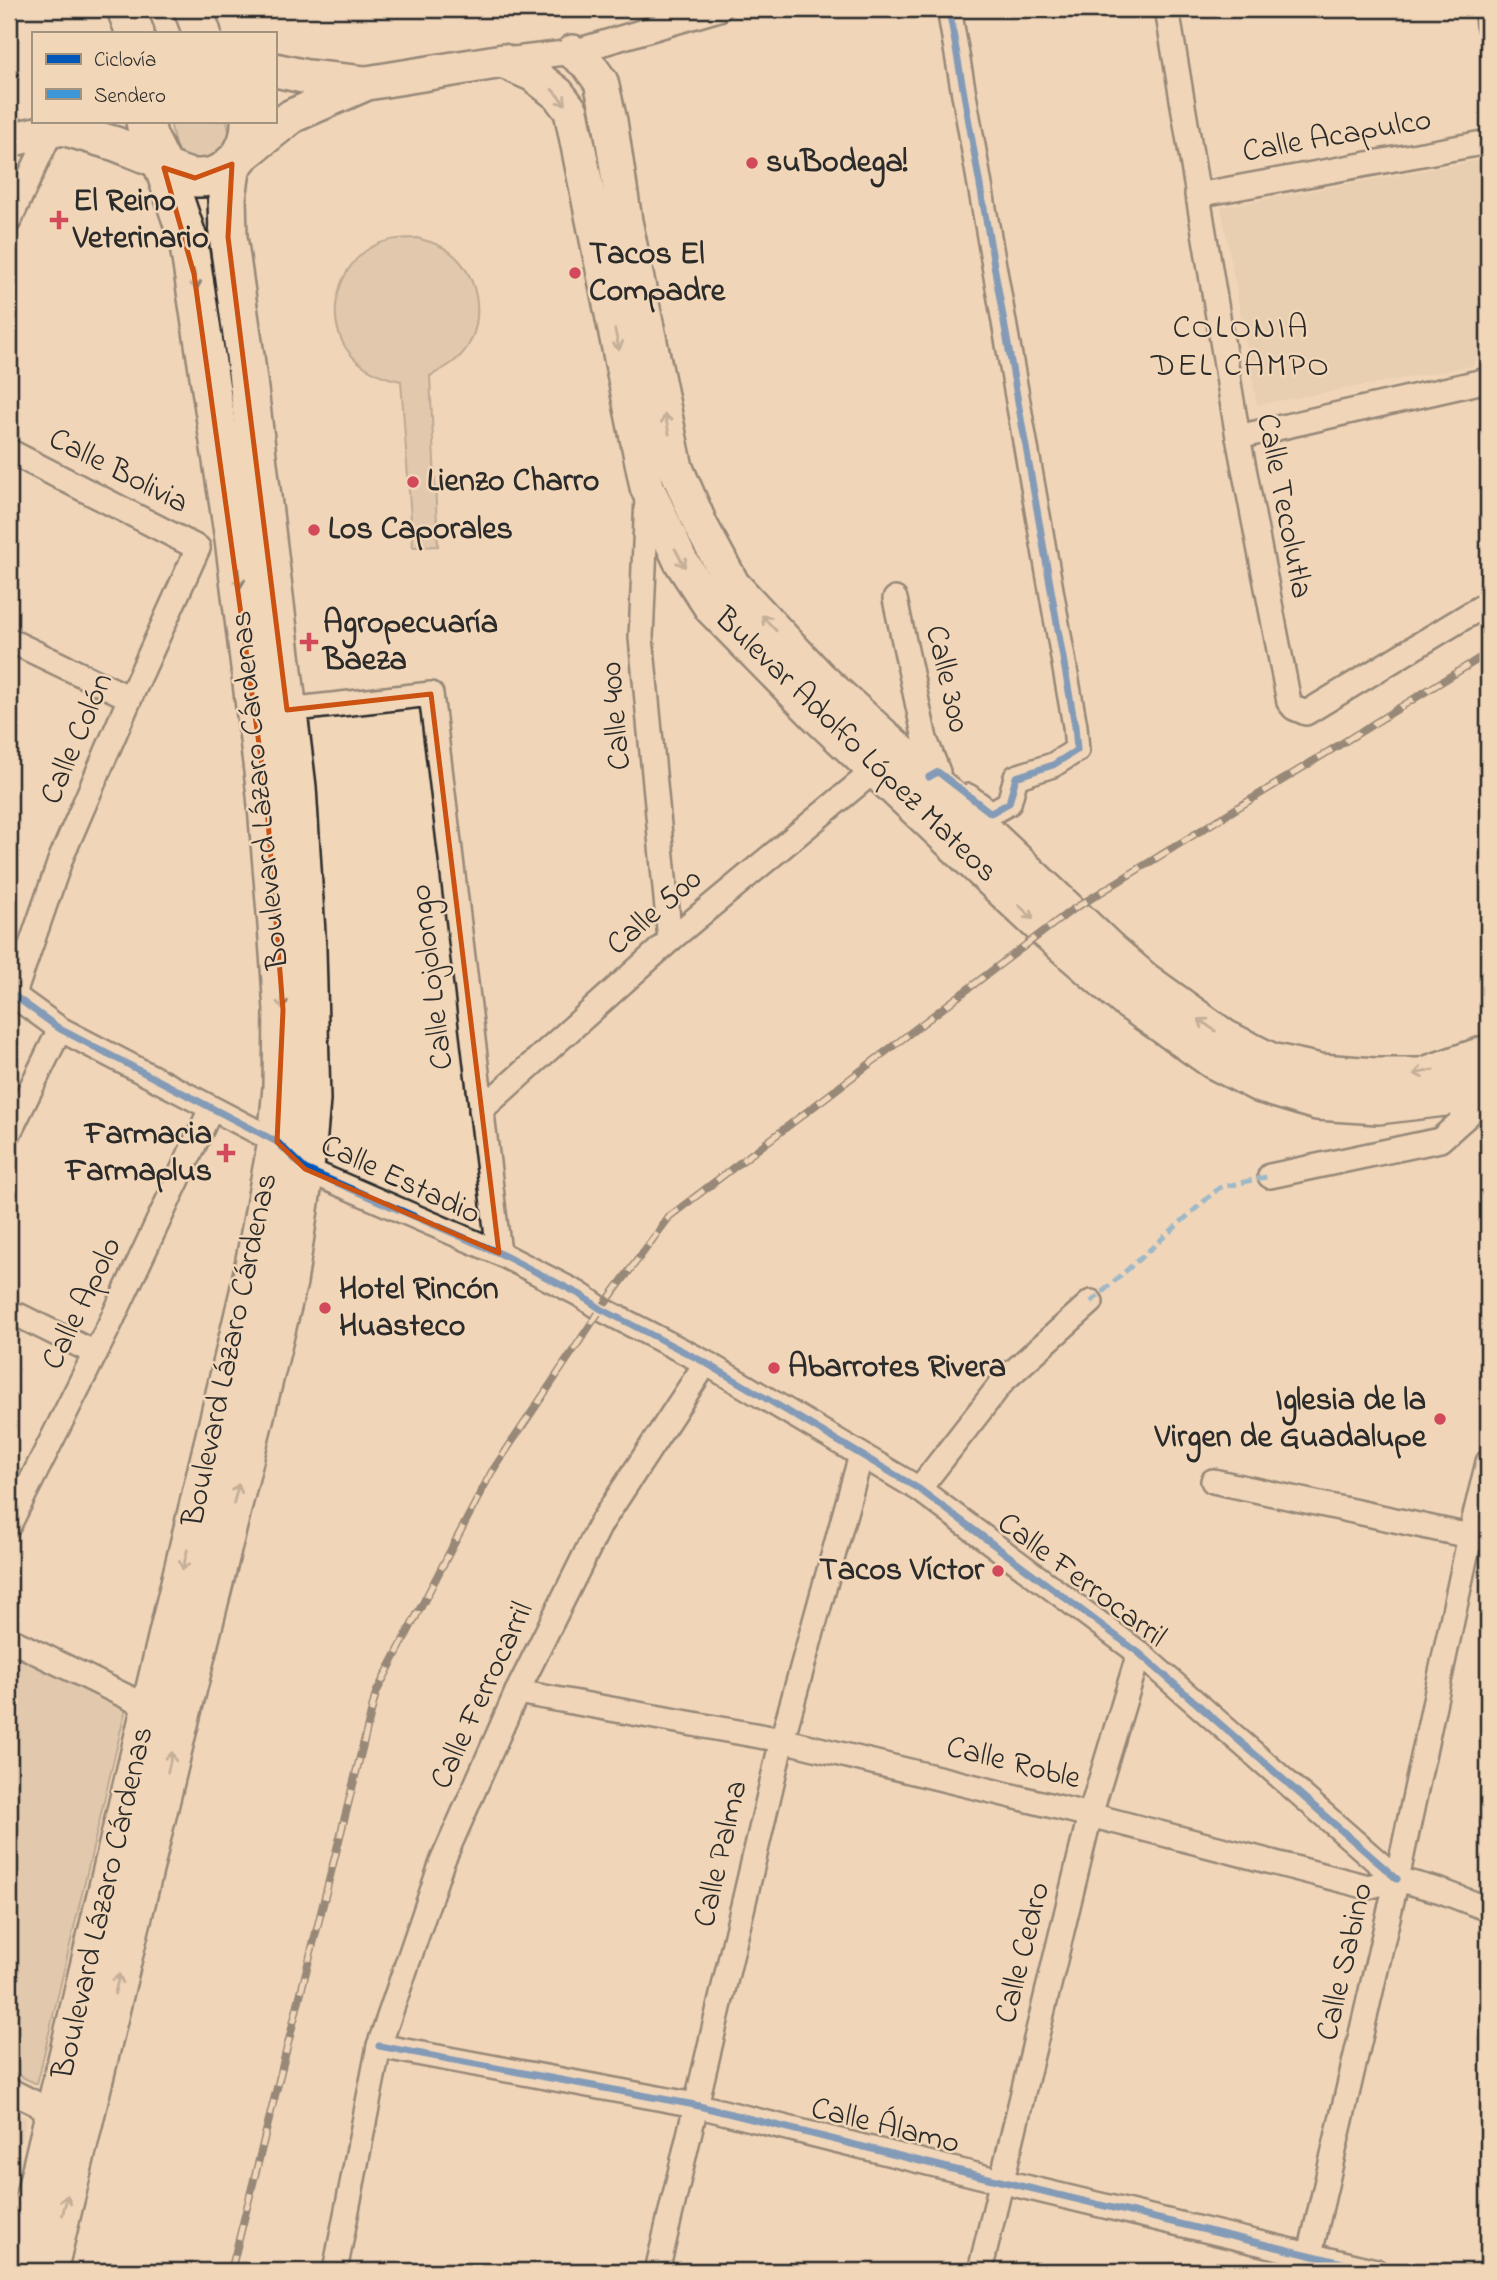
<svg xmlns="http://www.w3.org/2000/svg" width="1497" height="2280" font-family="'Indie Flower',sans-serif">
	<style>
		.built { fill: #e0c8ac }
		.green { fill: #d0baa0; stroke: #7e7266; stroke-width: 2 }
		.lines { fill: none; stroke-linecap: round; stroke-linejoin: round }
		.street-casing { stroke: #2b2b2b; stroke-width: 28 }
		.secondary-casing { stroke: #2b2b2b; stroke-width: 38 }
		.primary-casing { stroke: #2b2b2b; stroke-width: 42 }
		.street { stroke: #f1d6b8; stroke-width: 23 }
		.secondary { stroke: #f1d6b8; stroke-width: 33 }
		.primary { stroke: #f1d6b8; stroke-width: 37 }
		.rail-casing { stroke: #2b2b2b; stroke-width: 8 }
		.rail { stroke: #f1d6b8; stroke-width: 5; stroke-dasharray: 16; stroke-linecap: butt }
		.quiet { stroke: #3c96d7; stroke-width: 5; stroke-dasharray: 10 5; stroke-linecap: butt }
		.cycleway-casing { stroke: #f1d6b8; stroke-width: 11 }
		.cycleway { stroke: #0057b8; stroke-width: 7 }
		.oneway { stroke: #8e8072 }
		.marked { fill: none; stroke: #cc5211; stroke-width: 5; stroke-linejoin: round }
		.poi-dot { fill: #d1495b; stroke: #f1d6b8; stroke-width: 2.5 }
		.labels { text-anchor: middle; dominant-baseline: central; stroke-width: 5; stroke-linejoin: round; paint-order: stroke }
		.street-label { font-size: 32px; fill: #2b2b2b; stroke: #f1d6b8 }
		.poi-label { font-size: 32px; font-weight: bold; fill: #2b2b2b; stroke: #f1d6b8; text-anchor: start }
		.neighbourhood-label { font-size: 33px; letter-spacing: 2px; fill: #2b2b2b; stroke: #f1d6b8 }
	</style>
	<rect width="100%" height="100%" fill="#f1d6b8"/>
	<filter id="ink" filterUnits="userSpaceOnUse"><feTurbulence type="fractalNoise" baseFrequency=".0143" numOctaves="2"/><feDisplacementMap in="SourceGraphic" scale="14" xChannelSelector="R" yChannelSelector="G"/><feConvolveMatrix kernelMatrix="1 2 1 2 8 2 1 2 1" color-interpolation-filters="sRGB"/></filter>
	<g filter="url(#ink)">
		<g class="built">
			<path d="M 1479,160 L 1488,211 L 1488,339 L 1473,366 L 1257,405 L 1221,207 Z"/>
			<path d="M 9,2110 L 27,2118 L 9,2193 Z"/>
		</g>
		<g class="green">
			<path d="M 170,121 L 227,121 L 230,137 L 225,151 L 196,165 L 177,154 Z"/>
			<path d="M 417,238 C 424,240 432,242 438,245 C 475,261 488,312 468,346 C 459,361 445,368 430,376 L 438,546 L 413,547 L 401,381 C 384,378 370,372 357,361 C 322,330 333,271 370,248 C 384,239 401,238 417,238 Z"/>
			<path d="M 9,1647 L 127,1704 L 37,2084 L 9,2071 Z"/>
		</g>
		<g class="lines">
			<g class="street-casing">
				<g id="street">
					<path d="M 949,9 L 1075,726 L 1077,750 L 1053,765 L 1016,777 L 1009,803 L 991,813 L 968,796"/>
					<path d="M 1167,9 L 1238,437 L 1289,702 L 1294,708 L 1306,713 L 1488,603"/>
					<path d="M 1486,9 L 1488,25"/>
					<path d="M 506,60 L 573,52 L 719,9"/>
					<path d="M 1197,195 L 1488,142"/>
					<path d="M 9,221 L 51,131"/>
					<path d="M 1238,437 L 1488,380"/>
					<path d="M 9,451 L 198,548"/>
					<path d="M 647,497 L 641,638 L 670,940"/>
					<path d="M 895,599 L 925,739 L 938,772"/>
					<path d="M 9,640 L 130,698"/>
					<path d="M 287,710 L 431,694 L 499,1253"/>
					<path d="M 9,992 L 60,1029 L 277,1142 L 305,1169 L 499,1253 L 579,1294 L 601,1309 L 706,1363 L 919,1489 L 1139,1653 L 1397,1879"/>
					<path d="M 14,994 L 61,858 L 130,698 L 198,548"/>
					<path d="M 481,1110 L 670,940 L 875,770"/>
					<path d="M 9,1133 L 60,1029"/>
					<path d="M 1270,1176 L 1440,1140 L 1468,1115 L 1486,1087"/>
					<path d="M 20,1316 L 95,1353"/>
					<path d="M 1213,1481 L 1488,1540"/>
					<path d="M 919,1489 L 1004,1380 L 1091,1302"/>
					<path d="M 9,1525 L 109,1326 L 211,1109"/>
					<path d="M 9,1639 L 150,1708"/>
					<path d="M 517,1692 L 782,1740 L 1090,1815 L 1368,1887 L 1397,1879 L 1441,1891 L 1488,1909"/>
					<path d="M 379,2046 L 695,2105 L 1000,2181 L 1376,2271"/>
					<path d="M 9,2090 L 55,2113"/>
					<path d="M 335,2271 L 379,2046 L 442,1862 L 517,1692 L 601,1523 L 706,1363"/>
					<path d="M 657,2271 L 782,1740 L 861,1455"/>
					<path d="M 980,2271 L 1090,1815 L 1139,1653"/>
					<path d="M 1306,2271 L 1397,1879 L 1470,1536 L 1488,1462"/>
				</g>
			</g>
			<g class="secondary-casing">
				<g id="secondary">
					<path d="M 573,52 L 588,64 L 601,82 L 610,121 L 625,221 L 676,468 L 701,526 L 733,585 L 820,678 L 929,777 L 1110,949 L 1147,981 L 1225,1037 L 1271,1060 L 1321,1071 L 1375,1075 L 1421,1075 L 1488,1052"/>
					<path d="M 275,70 L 307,77 L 364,83"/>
					<path d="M 63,128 L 116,144 L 161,162"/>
					<path d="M 9,140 L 63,128 L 75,121"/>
					<path d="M 242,156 L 292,116 L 367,83 L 503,61 L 534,75 L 558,94 L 571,111 L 647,487 L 680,560 L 712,609 L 817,716 L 1044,930 L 1126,1001 L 1212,1061 L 1261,1086 L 1317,1103 L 1378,1107 L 1445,1099 L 1488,1086"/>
				</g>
			</g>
			<g class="primary-casing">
				<g id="primary">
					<path d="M 126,9 L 135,33"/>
					<path d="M 193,9 L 202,33"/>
					<path d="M 145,121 L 148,136 L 164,168 C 174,172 185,178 196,178 C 228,180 251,151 250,121"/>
					<path d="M 17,2271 L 249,1292 L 277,1142 L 282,1087 L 283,1010 L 277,925 L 266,795 L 234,539 L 188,239 L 164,168"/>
					<path d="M 48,2271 L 176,1736 L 288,1282 L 305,1169 L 311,1100 L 307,950 L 297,787 L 245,356 L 228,237 L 227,197 L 232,164"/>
				</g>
			</g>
			<use href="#street" class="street"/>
			<use href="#secondary" class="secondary"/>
			<use href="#primary" class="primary"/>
			<g class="rail-casing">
				<path id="rail" d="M 231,2271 L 376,1693 L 491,1473 L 601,1309 L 670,1216 L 1069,912 L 1488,653"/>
			</g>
			<use href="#rail" class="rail"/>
			<path class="quiet" d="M 1091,1302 L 1219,1188 L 1270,1176"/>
			<g class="cycleway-casing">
				<g id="cycleway">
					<path d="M 929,777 L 938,772 L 991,813 L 1009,803 L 1016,777 L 1053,765 L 1077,750 L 1075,726 L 949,9"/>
					<path d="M 9,992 L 60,1029 L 277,1142 L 305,1169 L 499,1253 L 579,1294 L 601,1309 L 706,1363 L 919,1489 L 1139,1653 L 1397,1879"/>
					<path d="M 379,2046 L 695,2105 L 1000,2181 L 1376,2271"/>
				</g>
			</g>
			<use href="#cycleway" class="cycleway"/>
		</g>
		<defs><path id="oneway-shaft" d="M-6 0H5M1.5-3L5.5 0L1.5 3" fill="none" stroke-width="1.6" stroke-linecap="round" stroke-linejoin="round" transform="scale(1.75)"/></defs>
		<g class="oneway">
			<use href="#oneway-shaft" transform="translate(559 97) rotate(48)"/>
			<use href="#oneway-shaft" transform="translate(195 280) rotate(81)"/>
			<use href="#oneway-shaft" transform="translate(617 340) rotate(78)"/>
			<use href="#oneway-shaft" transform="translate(667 424) rotate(-102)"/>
			<use href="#oneway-shaft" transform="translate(680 558) rotate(62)"/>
			<use href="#oneway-shaft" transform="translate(239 578) rotate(83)"/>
			<use href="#oneway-shaft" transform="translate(769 623) rotate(-133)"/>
			<use href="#oneway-shaft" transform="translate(1026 912) rotate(44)"/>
			<use href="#oneway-shaft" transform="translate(282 999) rotate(86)"/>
			<use href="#oneway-shaft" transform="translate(1207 1025) rotate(-145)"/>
			<use href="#oneway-shaft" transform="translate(1424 1072) rotate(169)"/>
			<use href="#oneway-shaft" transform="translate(236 1494) rotate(-76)"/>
			<use href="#oneway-shaft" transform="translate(185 1560) rotate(103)"/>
			<use href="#oneway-shaft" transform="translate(170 1762) rotate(-77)"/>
			<use href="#oneway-shaft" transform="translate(117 1984) rotate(-77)"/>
			<use href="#oneway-shaft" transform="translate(65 2205) rotate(-76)"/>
		</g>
	</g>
	<path d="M0 0H1497V2280H0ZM 232,164 L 228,237 L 287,710 L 431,694 L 499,1253 L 305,1169 L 277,1142 L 283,1010 L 266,795 L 194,274 L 164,168 L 195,178 Z" fill="#f1d6b8" fill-opacity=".55" fill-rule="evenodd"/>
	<path class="marked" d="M 232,164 L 228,237 L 287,710 L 431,694 L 499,1253 L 305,1169 L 277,1142 L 283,1010 L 266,795 L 194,274 L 164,168 L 195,178 Z"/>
	<g class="poi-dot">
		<circle cx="752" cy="163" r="7"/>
		<path d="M55.5 209.5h7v7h7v7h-7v7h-7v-7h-7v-7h7z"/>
		<circle cx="575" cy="273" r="7"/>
		<circle cx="413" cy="482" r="7"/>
		<circle cx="314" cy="530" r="7"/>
		<path d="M305.5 631.5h7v7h7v7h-7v7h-7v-7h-7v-7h7z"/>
		<path d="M222.5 1142.5h7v7h7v7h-7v7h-7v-7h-7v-7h7z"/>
		<circle cx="325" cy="1308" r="7"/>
		<circle cx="774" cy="1368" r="7"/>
		<circle cx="1440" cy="1419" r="7"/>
		<circle cx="998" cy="1571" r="7"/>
	</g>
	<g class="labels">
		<g class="street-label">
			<text transform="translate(1337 137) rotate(-10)">Calle Acapulco</text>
			<text transform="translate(118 472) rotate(27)">Calle Bolivia</text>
			<text transform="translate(1283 506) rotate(79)">Calle Tecolutla</text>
			<text transform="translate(946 679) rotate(77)">Calle 300</text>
			<text transform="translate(617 716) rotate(-95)">Calle 400</text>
			<text transform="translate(78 739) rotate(-67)">Calle Colón</text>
			<text transform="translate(855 746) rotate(44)">Bulevar Adolfo López Mateos</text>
			<text transform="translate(261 790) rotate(-96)">Boulevard Lázaro Cárdenas</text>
			<text transform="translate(655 913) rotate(-41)">Calle 500</text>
			<text transform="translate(433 977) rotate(-97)">Calle Lojolongo</text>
			<text transform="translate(400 1181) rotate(25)">Calle Estadio</text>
			<text transform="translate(83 1304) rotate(-64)">Calle Apolo</text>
			<text transform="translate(231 1350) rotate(-78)">Boulevard Lázaro Cárdenas</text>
			<text transform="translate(1081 1581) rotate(37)">Calle Ferrocarril</text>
			<text transform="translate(483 1696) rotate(-65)">Calle Ferrocarril</text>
			<text transform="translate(1013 1764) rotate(14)">Calle Roble</text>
			<text transform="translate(722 1854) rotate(-77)">Calle Palma</text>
			<text transform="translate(104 1903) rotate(-77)">Boulevard Lázaro Cárdenas</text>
			<text transform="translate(1024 1953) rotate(-76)">Calle Cedro</text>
			<text transform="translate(1346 1962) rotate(-77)">Calle Sabino</text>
			<text transform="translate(885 2127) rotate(14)">Calle Álamo</text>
		</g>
		<g class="poi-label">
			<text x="766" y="163">suBodega!</text>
			<text x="73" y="202">El Reino<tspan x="73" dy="37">Veterinario</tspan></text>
			<text x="589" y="255">Tacos El<tspan x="589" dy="37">Compadre</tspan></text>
			<text x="427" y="482">Lienzo Charro</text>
			<text x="328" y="530">Los Caporales</text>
			<text x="323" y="624">Agropecuaría<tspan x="323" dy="37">Baeza</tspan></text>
			<text x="212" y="1135" text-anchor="end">Farmacia<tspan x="212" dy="37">Farmaplus</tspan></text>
			<text x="339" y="1290">Hotel Rincón<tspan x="339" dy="37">Huasteco</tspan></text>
			<text x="788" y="1368">Abarrotes Rivera</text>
			<text x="1426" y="1401" text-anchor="end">Iglesia de la<tspan x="1426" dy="37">Virgen de Guadalupe</tspan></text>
			<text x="984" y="1571" text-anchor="end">Tacos Víctor</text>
		</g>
		<g class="neighbourhood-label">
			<text x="1241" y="329">COLONIA<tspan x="1241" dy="38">DEL CAMPO</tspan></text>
		</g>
	</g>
	<rect width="1497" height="2280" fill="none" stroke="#f1d6b8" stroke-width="35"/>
	<rect x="18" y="18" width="1462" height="2245" fill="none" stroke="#2b2b2b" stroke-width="2.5" filter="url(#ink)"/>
	<rect x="32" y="32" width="245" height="91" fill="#f1d6b8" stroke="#a29280" stroke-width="2"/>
	<rect x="46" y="54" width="35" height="10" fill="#0057b8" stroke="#a29280" stroke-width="2"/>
	<text x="94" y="66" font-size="21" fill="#2b2b2b">Ciclovía</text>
	<rect x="46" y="89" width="35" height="10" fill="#3c96d7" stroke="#a29280" stroke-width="2"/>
	<text x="94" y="102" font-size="21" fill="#2b2b2b">Sendero</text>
</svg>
